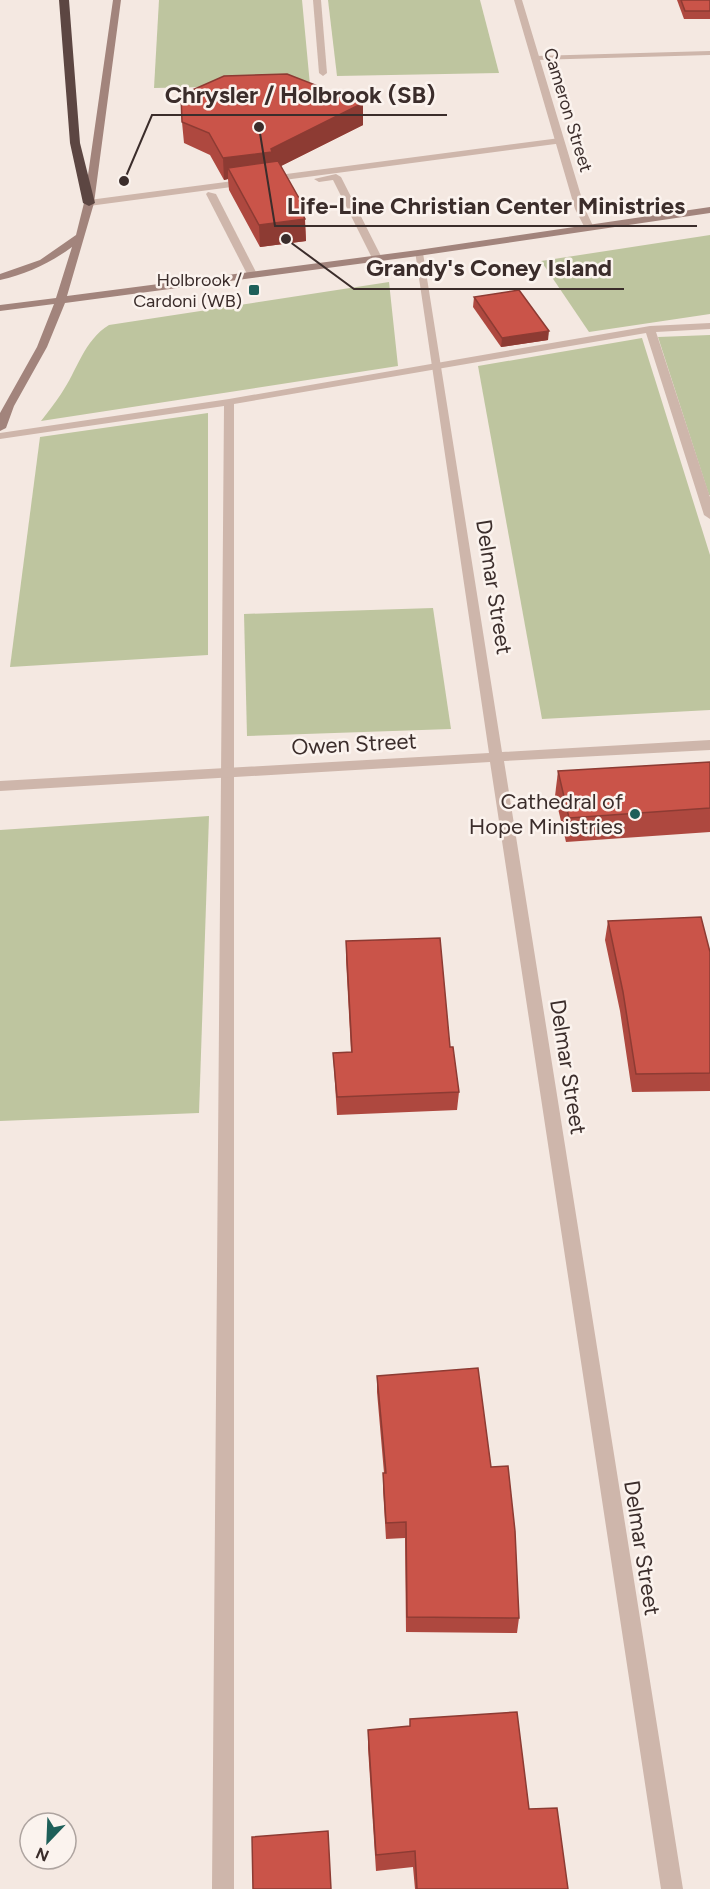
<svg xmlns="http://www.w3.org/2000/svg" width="710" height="1889" font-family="Figtree,sans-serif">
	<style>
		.green { fill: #bec59f }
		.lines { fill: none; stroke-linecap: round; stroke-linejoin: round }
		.lane { fill: #ceb6ab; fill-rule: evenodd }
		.street { fill: #ceb6ab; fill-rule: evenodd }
		.secondary { fill: #a2847c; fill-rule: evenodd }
		.highway { fill: #5c4642; fill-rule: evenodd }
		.wall { fill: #ae483f }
		.shaded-wall { fill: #8d3b33 }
		.building { fill: #ca5449; stroke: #8d3b33; stroke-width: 1.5 }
		.poi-dot { fill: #1e5f59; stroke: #fbf3ee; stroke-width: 2 }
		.labels { text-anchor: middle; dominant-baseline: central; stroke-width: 5; stroke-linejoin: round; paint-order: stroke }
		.far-street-label { font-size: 18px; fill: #3b2d2b; stroke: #fbf3ee }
		.far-poi-label { font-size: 18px; fill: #3b2d2b; stroke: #fbf3ee; text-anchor: end }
		.street-label { font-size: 22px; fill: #3b2d2b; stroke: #fbf3ee }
		.poi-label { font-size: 22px; fill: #3b2d2b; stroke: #fbf3ee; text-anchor: end }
		.leader { fill: none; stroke: #3b2d2b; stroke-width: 2 }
		.callout-dot { fill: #3b2d2b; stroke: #fbf3ee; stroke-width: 2 }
		.callout-label { font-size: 24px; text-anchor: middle; font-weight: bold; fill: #3b2d2b; stroke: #fbf3ee; stroke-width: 5; stroke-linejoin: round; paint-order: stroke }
	</style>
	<rect width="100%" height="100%" fill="#f4e8e1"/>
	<g class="green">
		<path d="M 159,0 L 302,0 L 310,85 L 154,88 Z"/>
		<path d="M 328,0 L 480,0 L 499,73 L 337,76 Z"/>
		<path d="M 710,235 L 710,314 L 589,332 L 541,261 Z"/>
		<path d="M 389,282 L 398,366 L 41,421 C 48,412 55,403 61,394 C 77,371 84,340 109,325 Z"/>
		<path d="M 710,335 L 710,495 L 709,495 L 658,337 Z"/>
		<path d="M 642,338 L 710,555 L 710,710 L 542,719 L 478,366 Z"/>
		<path d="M 208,413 L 208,655 L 10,667 L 40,437 Z"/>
		<path d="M 433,608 L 451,729 L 247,736 L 244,614 Z"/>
		<path d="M 209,816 L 199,1113 L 0,1121 L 0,830 Z"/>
	</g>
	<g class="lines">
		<g class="lane">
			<path d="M 313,0 L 321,0 L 327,73 L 323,76 L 319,73 Z"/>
			<path d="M 710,51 L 710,55 L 535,60 L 531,58 L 535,56 Z"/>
			<path d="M 560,138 L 563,139 L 563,143 L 89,206 L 84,203 L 89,200 Z"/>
			<path d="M 336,174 L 341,177 L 382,258 L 380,260 L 372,258 L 333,180 L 319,182 L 314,179 Z"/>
			<path d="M 208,192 L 216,194 L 257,274 L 256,276 L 247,274 L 206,194 Z"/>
			<path d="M 710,323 L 710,329 L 656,332 L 710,497 L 710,519 L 704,515 L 646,333 L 234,404 L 234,1889 L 212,1889 L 224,406 L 0,439 L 0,433 L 229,399 L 650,326 Z"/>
		</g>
		<g class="street">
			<path d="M 514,0 L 522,0 L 585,209 L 594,228 L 592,230 L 586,230 L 575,209 Z"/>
			<path d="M 415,251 L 423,253 L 502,752 L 710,740 L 710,750 L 504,761 L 683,1889 L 661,1889 L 490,762 L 0,791 L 0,781 L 489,753 Z"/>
		</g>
		<path class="secondary" d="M 113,0 L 121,0 L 94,203 L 67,296 L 418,250 L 710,207 L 710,213 L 418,256 L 65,303 L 47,347 L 14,406 L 6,428 L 0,431 L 0,413 L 37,347 L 54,304 L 0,311 L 0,305 L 56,298 L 72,247 C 50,263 27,274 0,280 L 0,274 L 40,260 L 76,235 L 84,203 Z"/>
		<path class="highway" d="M 59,0 L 69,0 L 80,143 L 95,203 L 89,206 L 83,203 L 70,143 Z"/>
	</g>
	<g class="wall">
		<path d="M 677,0 L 710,0 L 710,19 L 684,19 Z"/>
		<path d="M 321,92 L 363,125 L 281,166 L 305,219 L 306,241 L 260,247 L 229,190 L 228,179 L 224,180 L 210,155 L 184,143 L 182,122 Z"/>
		<path d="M 474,297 L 548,340 L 501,347 L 473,307 Z"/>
		<path d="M 710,762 L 710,832 L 566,842 L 555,796 L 558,771 Z"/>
		<path d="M 608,921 L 710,952 L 710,1091 L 632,1092 L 620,1011 L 605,940 Z"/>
		<path d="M 346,941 L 450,1047 L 459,1092 L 457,1110 L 337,1115 L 333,1053 L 351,1052 L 346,959 Z"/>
		<path d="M 377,1376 L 491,1467 L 519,1618 L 517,1633 L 406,1632 L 405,1538 L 386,1539 L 383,1489 L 383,1473 L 384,1473 L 377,1392 Z"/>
		<path d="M 410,1719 L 529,1809 L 568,1889 L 415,1889 L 413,1867 L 376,1871 L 368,1748 L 368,1730 L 410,1726 Z"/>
	</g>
	<g class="shaded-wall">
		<path d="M 363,103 L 363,125 L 273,170 L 228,168 L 228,179 L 224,180 L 223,158 L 271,149 Z"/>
		<path d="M 304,207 L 306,241 L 260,247 L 259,225 L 299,208 Z"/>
		<path d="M 549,331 L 548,340 L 501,347 L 502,338 Z"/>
	</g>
	<g class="building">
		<path d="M 681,0 L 710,0 L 710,11 L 685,11 Z"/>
		<path d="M 287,74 L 318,86 L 321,92 L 363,103 L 271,149 L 272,152 L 223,158 L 209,133 L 182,122 L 181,95 L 224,76 Z"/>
		<path d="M 278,161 L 304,207 L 299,208 L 305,219 L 259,225 L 228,168 Z"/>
		<path d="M 519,290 L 549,331 L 502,338 L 474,297 Z"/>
		<path d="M 710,762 L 710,808 L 569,818 L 558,771 Z"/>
		<path d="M 701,917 L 710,952 L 710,1073 L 636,1074 L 623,992 L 608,921 Z"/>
		<path d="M 440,938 L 450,1047 L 453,1047 L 459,1092 L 337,1097 L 333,1053 L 352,1052 L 346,941 Z"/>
		<path d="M 478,1368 L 491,1467 L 508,1466 L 515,1531 L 519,1618 L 407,1617 L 406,1522 L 386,1523 L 383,1473 L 386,1473 L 377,1376 Z"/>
		<path d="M 517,1712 L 529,1809 L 557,1808 L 568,1889 L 417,1889 L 415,1851 L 376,1855 L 368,1730 L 410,1726 L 410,1719 Z"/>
		<path d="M 328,1831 L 331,1889 L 253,1889 L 252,1837 Z"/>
	</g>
	<g class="poi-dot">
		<rect x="248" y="284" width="12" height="12" rx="3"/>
		<circle cx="635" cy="814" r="6"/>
	</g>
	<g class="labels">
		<g class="far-street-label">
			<text transform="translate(568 110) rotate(73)">Cameron Street</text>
		</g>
		<g class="far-poi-label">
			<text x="242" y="280">Holbrook /<tspan x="242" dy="21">Cardoni (WB)</tspan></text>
		</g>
		<g class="street-label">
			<text transform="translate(494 587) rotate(81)">Delmar Street</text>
			<text transform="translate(354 744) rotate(-3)">Owen Street</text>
			<text transform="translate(568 1067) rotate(81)">Delmar Street</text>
			<text transform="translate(642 1548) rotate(81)">Delmar Street</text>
		</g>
		<g class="poi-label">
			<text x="623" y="801">Cathedral of<tspan x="623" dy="25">Hope Ministries</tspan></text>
		</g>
	</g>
	<path class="leader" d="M124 181L152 115H447M259 127L275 226H697M286 239L354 289H624"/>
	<g class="callout-dot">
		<circle cx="124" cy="181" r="6"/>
		<circle cx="259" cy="127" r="6"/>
		<circle cx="286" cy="239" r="6"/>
	</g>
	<g class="callout-label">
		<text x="300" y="103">Chrysler / Holbrook (SB)</text>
		<text x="486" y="214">Life-Line Christian Center Ministries</text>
		<text x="489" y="276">Grandy's Coney Island</text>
	</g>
	<g transform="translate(48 1841) rotate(203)"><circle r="28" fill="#fbf3ee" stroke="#aea4a0" stroke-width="1.5"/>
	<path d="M0-4.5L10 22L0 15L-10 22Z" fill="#1e5f59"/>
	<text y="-9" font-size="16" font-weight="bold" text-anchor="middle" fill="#3b2d2b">N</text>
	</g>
</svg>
